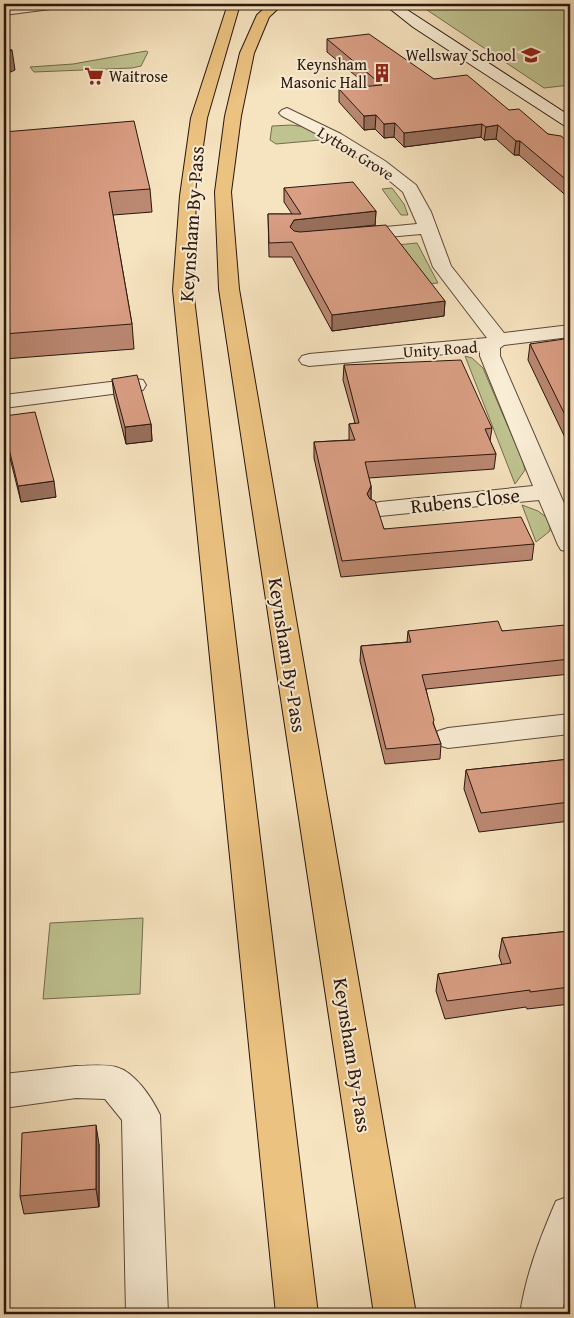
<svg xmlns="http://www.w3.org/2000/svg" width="574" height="1318" font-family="'Gentium Book Plus',serif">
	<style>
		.green { fill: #bfc390; stroke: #746c4f }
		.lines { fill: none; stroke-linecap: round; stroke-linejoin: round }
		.minor-casing { stroke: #5d493a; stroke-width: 2 }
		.secondary-casing { stroke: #2a160e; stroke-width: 2 }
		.trunk-casing { stroke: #2a160e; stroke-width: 2 }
		.minor { fill: #f9edd5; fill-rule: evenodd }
		.secondary { fill: #f9edd5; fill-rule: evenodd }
		.trunk { fill: #ebc280; fill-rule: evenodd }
		.wall { fill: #bb8872; stroke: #2a160e }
		.shaded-wall { fill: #986f5c; stroke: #2a160e }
		.building { fill: #d99e84; stroke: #2a160e }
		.labels { text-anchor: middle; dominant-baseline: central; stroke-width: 4; stroke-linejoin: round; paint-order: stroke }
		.far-poi-label { font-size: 16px; fill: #2a160e; stroke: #f9edd5; text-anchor: end }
		.far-street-label { font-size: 16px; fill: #2a160e; stroke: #f9edd5 }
		.street-label { font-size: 20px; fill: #2a160e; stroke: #f9edd5 }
	</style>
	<rect width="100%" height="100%" fill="#f6e3bf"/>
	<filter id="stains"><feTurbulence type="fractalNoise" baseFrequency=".004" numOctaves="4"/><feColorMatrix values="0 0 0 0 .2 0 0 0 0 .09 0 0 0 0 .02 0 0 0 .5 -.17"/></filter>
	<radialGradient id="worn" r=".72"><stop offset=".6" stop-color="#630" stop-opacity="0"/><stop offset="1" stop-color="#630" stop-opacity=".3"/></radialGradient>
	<g class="green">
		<path d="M 418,4 L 570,4 L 570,85 L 544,88 Z"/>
		<path d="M 146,51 L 148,52 L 141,66 L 132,68 L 34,72 L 30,67 L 73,64 Z"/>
		<path d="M 291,125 L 307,127 L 332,139 L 276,144 L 270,140 L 272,126 Z"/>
		<path d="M 392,188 L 404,204 L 408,215 L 401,215 L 382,189 Z"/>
		<path d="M 417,243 L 438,283 L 425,284 L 396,245 Z"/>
		<path d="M 465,356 L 472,358 L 483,368 L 523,462 L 525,470 L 515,484 Z"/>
		<path d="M 522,505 L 538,511 L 550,520 L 550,531 L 536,542 Z"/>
		<path d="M 143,918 L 140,994 L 43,999 L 50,923 Z"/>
	</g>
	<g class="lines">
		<g class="minor-casing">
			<g id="minor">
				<path d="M 31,4 L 64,4 L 58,8 L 4,15 L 4,7 Z"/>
				<path d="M 287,108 L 341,134 L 385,161 L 416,185 L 431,212 L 451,266 L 504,333 L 570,325 L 570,337 L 504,345 L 500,348 L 500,356 L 570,517 L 570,552 L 561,550 L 558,545 L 539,500 L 380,516 L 371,514 L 368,509 L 371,504 L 380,502 L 533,486 L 480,356 L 480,351 L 309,366 L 302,364 L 299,360 L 302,356 L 309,354 L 487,338 L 433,267 L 421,234 L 354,240 L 348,239 L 345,235 L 348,231 L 354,230 L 417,224 L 403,192 L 373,167 L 329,140 L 282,116 L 279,113 L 282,110 Z"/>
				<path d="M 135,379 L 143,380 L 146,385 L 143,390 L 4,408 L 4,395 Z"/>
				<path d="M 570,714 L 570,734 L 448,748 L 438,745 L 433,738 L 438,731 L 448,728 Z"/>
				<path d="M 76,1066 C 88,1066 104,1064 116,1067 C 135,1072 152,1098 160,1115 L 168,1314 L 126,1314 L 122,1120 L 105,1099 L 76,1098 L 4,1108 L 4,1074 Z"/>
				<path d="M 570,1196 L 570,1269 L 562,1314 L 520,1314 C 526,1274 540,1238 556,1201 Z"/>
			</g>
		</g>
		<g class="secondary-casing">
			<path id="secondary" d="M 384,4 L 398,4 L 570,116 L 570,128 L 565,126 L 413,27 Z"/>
		</g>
		<g class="trunk-casing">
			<g id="trunk">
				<path d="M 228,4 L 240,4 L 207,118 L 196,196 L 193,290 L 318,1314 L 276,1314 L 173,290 L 180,196 L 191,118 Z"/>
				<path d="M 269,4 L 283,4 L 269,17 L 254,53 L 241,116 L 231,192 L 239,289 L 416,1314 L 374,1314 L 219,289 L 215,192 L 225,116 L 240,53 L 257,15 Z"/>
			</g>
		</g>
		<use href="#minor" class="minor"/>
		<use href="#secondary" class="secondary"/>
		<use href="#trunk" class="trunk"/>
	</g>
	<g class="wall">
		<path d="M 327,39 L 434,79 L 509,110 L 548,134 L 570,143 L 570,199 L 519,155 L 514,155 L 496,139 L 484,140 L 481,137 L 404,147 L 394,137 L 384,138 L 375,129 L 364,130 L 339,102 L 339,89 L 368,86 L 327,52 Z"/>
		<path d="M 4,132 L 150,189 L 152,212 L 113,215 L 132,324 L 134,349 L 4,359 Z"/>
		<path d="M 284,188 L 376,211 L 375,225 L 445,301 L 444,316 L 332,331 L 292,257 L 269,257 L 268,214 L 292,214 L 284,202 Z"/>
		<path d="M 530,344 L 570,349 L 570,448 L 528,360 Z"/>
		<path d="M 344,365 L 492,428 L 490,441 L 496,454 L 494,469 L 369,478 L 371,486 L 371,499 L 384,529 L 534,544 L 532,560 L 341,577 L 314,458 L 314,442 L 349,440 L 349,424 L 355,423 L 343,380 Z"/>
		<path d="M 112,379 L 151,424 L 152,441 L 126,444 L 114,396 Z"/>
		<path d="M 4,416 L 56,497 L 21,502 L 4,434 Z"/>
		<path d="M 408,631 L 502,631 L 570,635 L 570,674 L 426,689 L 434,725 L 441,744 L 440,759 L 385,764 L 360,661 L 361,646 L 407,642 Z"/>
		<path d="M 570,759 L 570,821 L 479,832 L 464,789 L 466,770 Z"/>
		<path d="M 570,931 L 570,1004 L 527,1009 L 526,1007 L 445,1019 L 436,991 L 438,974 L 502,965 L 499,956 L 502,938 Z"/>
		<path d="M 99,1144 L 99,1207 L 24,1214 L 20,1196 Z"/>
	</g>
	<g class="shaded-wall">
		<path d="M 12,50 L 15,70 L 4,75 L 4,54 Z"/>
		<path d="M 376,115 L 375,129 L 364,130 L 364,116 Z"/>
		<path d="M 395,123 L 394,137 L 384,138 L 384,124 Z"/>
		<path d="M 482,124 L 481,137 L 404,147 L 404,133 Z"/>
		<path d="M 498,125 L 496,139 L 484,140 L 486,127 Z"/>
		<path d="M 516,141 L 520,141 L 519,155 L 514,155 Z"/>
		<path d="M 376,211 L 375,225 L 294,234 L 290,227 L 294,220 Z"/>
		<path d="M 445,301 L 444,316 L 332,331 L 332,315 Z"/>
		<path d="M 151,424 L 152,441 L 126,444 L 125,427 Z"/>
		<path d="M 54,481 L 56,497 L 21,502 L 18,486 Z"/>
		<path d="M 371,486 L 371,502 L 367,494 Z"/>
		<path d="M 96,1125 L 99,1144 L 99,1207 L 96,1189 Z"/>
	</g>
	<g class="building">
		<path d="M 369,34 L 434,79 L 467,75 L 509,110 L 519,109 L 548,134 L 561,136 L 570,143 L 570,183 L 520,141 L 516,141 L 498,125 L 486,127 L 482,124 L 404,133 L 395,123 L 384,124 L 376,115 L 364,116 L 339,89 L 382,85 L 327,39 Z"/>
		<path d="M 4,49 L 12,50 L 4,54 Z"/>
		<path d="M 134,121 L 150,189 L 109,192 L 132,324 L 4,334 L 4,132 Z"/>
		<path d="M 353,182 L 376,211 L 294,220 L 290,227 L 294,231 L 300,232 L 386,225 L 445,301 L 332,315 L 292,242 L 269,243 L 268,214 L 301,214 L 284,188 Z"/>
		<path d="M 564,339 L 570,349 L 570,425 L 530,344 Z"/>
		<path d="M 461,360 L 492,428 L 485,429 L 496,454 L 365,462 L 371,486 L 367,494 L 370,499 L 375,501 L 384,529 L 521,517 L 534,544 L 342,561 L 314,442 L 355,440 L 349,424 L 359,423 L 344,365 Z"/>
		<path d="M 137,375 L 151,424 L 125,427 L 112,379 Z"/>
		<path d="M 35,412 L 54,481 L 18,486 L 4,428 L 4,416 Z"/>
		<path d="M 498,621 L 502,631 L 565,625 L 570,635 L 570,659 L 422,675 L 434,720 L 433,723 L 441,744 L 386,749 L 361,646 L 411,642 L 408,631 Z"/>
		<path d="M 570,759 L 570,802 L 481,813 L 466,770 Z"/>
		<path d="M 570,931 L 570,987 L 530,992 L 530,990 L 447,1001 L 438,974 L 511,963 L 502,938 Z"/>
		<path d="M 96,1125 L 96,1189 L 20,1196 L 22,1133 Z"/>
	</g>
	<defs>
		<g id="school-bare" transform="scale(1.5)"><path d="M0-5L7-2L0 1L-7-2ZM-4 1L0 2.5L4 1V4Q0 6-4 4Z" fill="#8f2418" stroke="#f9edd5" stroke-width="2.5" paint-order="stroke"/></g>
		<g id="building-bare" transform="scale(1.5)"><path d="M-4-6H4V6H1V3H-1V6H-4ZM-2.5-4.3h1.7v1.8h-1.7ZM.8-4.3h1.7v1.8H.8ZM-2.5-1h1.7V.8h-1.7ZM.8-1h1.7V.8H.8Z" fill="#8f2418" stroke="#f9edd5" stroke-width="2.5" paint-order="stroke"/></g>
		<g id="supermarket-bare" transform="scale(1.5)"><path d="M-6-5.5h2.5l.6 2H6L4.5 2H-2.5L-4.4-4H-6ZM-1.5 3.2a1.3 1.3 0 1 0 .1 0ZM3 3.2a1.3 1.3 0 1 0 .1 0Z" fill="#8f2418" stroke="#f9edd5" stroke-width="2.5" paint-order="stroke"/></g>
	</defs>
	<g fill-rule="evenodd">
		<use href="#school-bare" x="531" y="55"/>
		<use href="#building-bare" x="382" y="73"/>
		<use href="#supermarket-bare" x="94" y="76"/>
	</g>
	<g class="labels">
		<g class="far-poi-label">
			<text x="516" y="55">Wellsway School</text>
			<text x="367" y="64">Keynsham<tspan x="367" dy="18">Masonic Hall</tspan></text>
			<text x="109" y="76" text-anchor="start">Waitrose</text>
		</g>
		<g class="far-street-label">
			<text transform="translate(356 153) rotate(32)">Lytton Grove</text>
			<text transform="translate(440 349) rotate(-4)">Unity Road</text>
		</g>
		<g class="street-label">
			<text transform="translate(191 224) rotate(-86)">Keynsham By-Pass</text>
			<text transform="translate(465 500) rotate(-6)">Rubens Close</text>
			<text transform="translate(288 655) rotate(81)">Keynsham By-Pass</text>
			<text transform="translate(353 1055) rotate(81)">Keynsham By-Pass</text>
		</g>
	</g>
	<rect width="574" height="1318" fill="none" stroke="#f6e3bf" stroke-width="20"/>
	<rect x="5" y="5" width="564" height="1308" fill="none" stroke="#2a160e" stroke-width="2.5"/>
	<rect x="10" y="10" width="554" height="1298" fill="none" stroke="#2a160e"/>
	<rect width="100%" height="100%" filter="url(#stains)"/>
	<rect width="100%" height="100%" fill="url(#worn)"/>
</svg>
